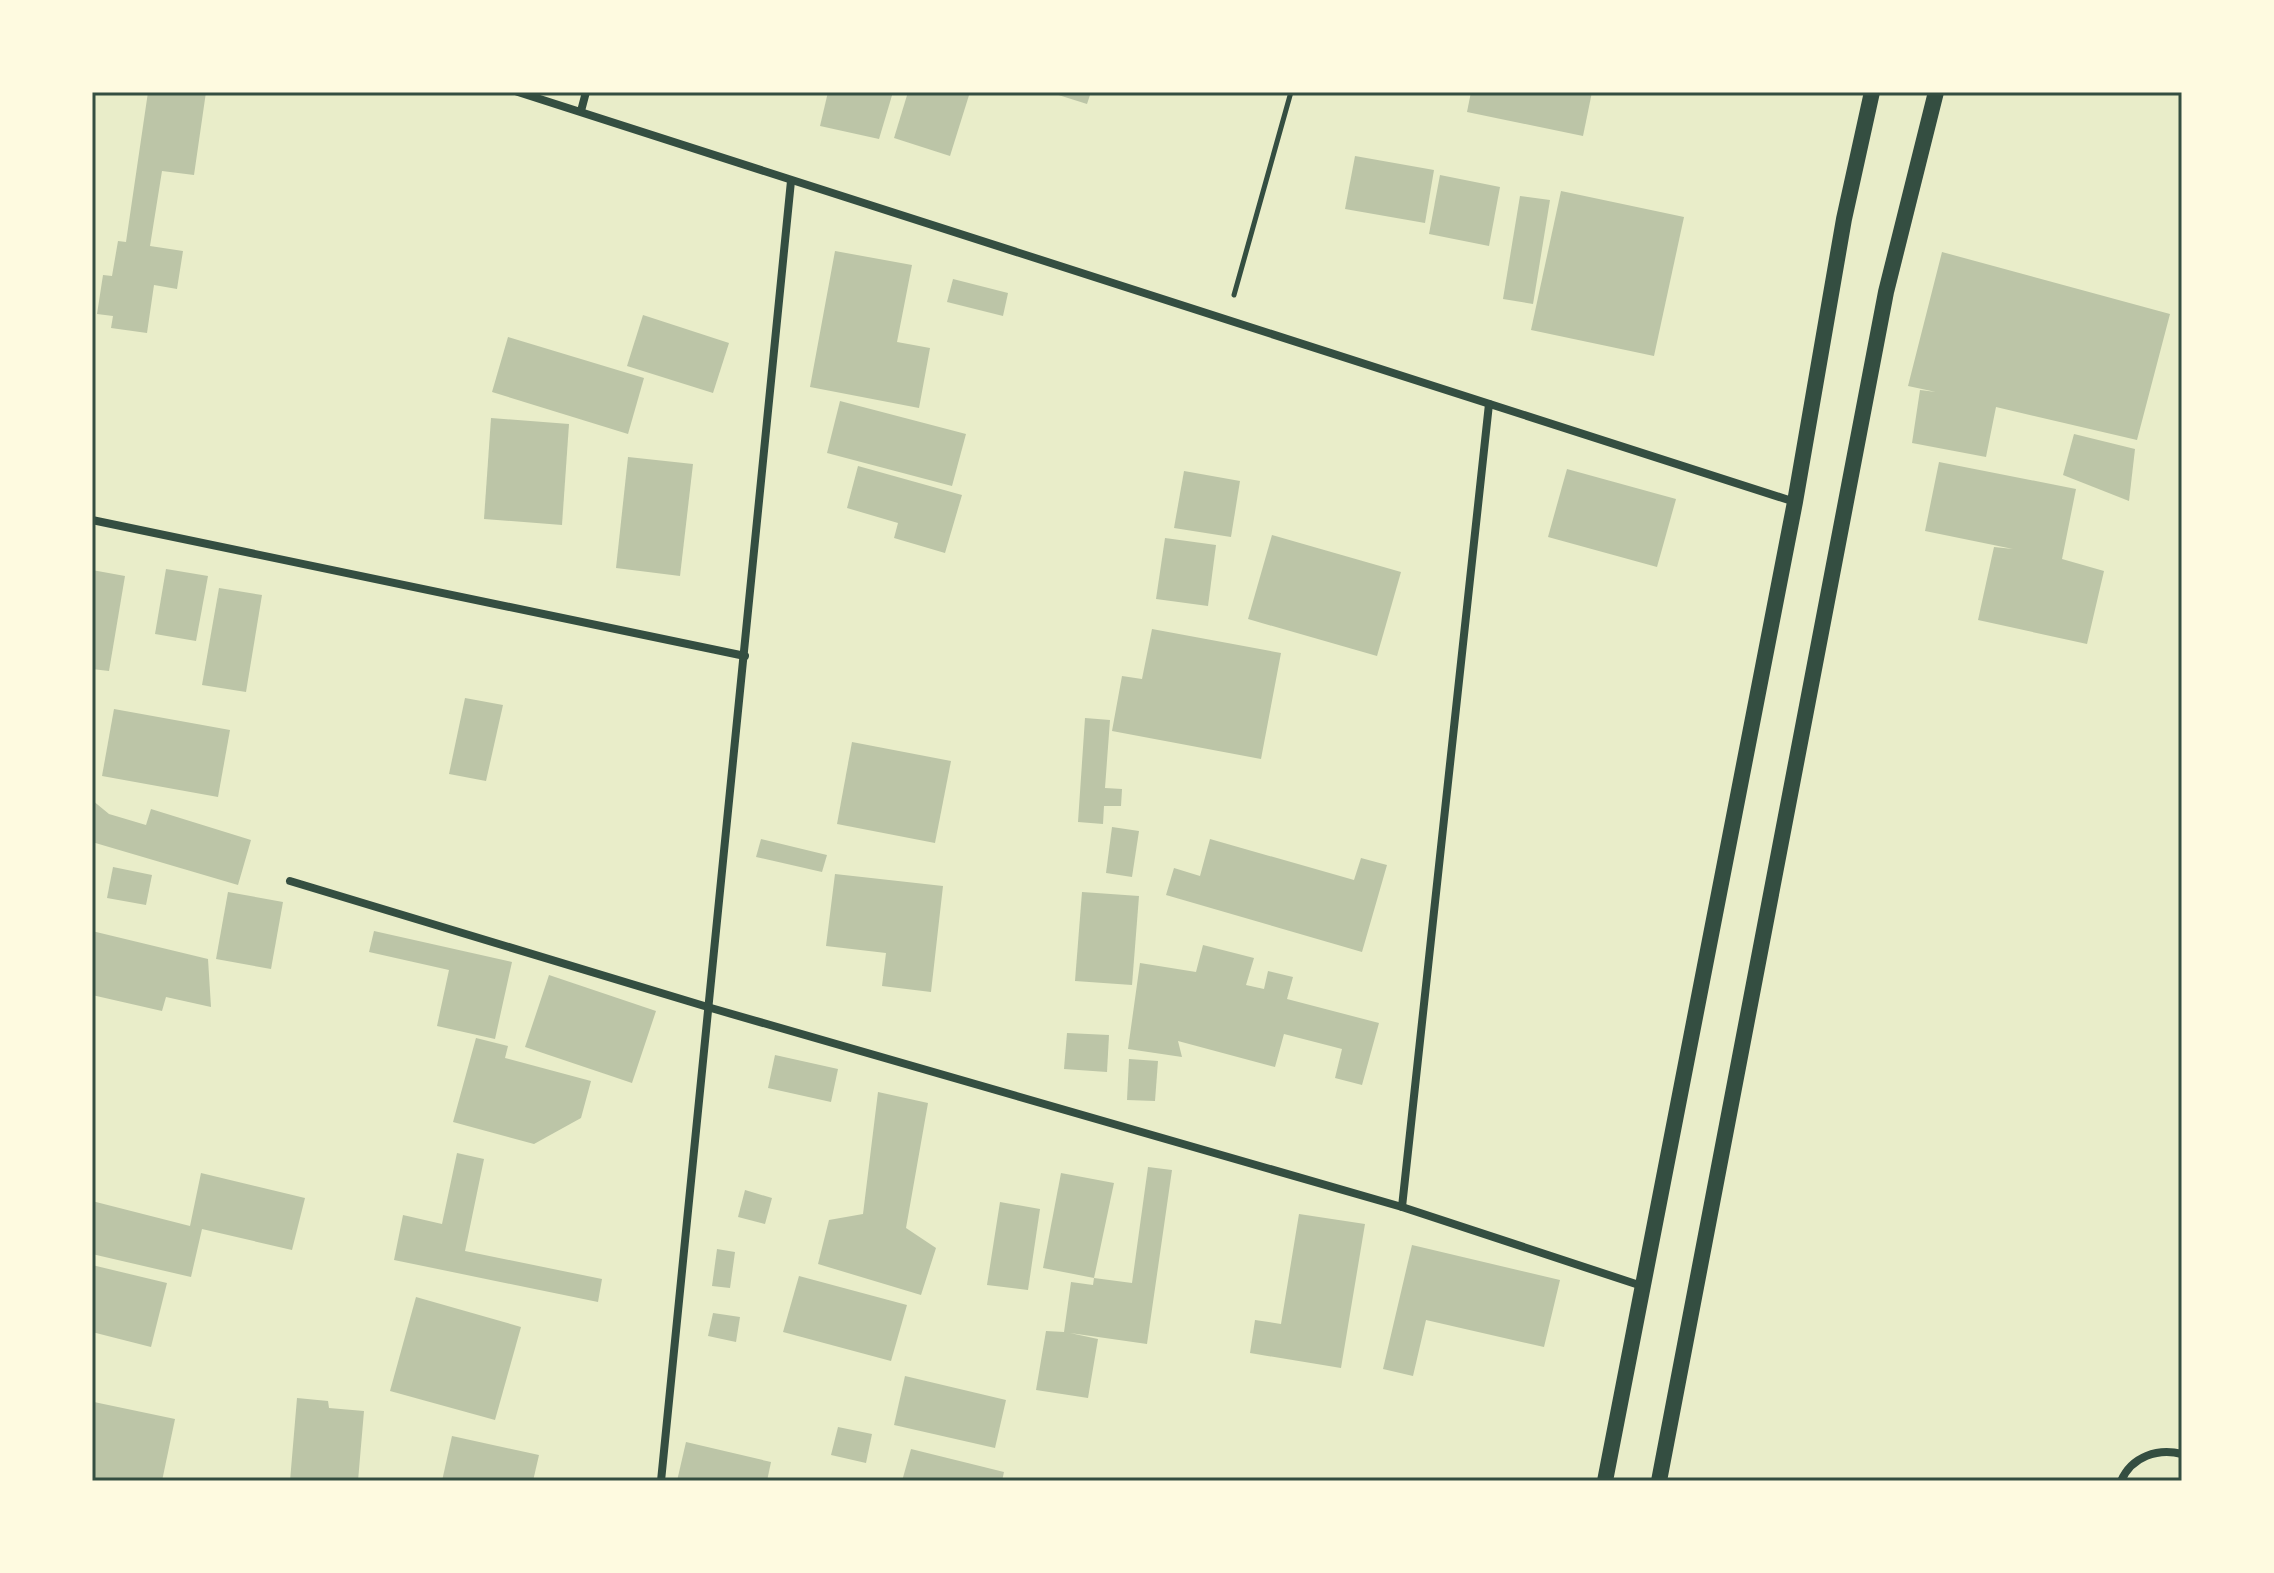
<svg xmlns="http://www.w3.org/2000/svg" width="2274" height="1573" font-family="'Roboto Serif',serif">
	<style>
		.building { fill: #bcc5a7 }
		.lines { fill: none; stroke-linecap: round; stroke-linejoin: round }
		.path { stroke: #344e41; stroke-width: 5 }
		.minor { stroke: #344e41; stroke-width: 8 }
		.secondary { stroke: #344e41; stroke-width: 16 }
		.neatline { fill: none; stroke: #344e41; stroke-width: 3 }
	</style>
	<rect width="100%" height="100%" fill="#e9edc9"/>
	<g class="building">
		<path d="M 148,92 L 206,92 L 194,175 L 162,171 L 150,246 L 183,251 L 177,289 L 154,285 L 147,333 L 111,328 L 113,316 L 97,314 L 103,275 L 112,276 L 118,241 L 126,242 Z"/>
		<path d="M 828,92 L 893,92 L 879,139 L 820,126 Z"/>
		<path d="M 908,92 L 970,92 L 950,156 L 894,138 Z"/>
		<path d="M 1049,92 L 1091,92 L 1087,104 Z"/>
		<path d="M 1471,92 L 1592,92 L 1583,136 L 1467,112 Z"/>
		<path d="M 1355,156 L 1434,170 L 1425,223 L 1345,209 Z"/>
		<path d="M 1440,175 L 1500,187 L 1489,246 L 1429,234 Z"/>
		<path d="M 1561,191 L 1684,217 L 1654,356 L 1531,330 Z"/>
		<path d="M 1520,196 L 1550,200 L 1533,304 L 1503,299 Z"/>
		<path d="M 835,251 L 912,265 L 897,342 L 930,348 L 919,408 L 810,387 Z"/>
		<path d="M 1942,252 L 2170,314 L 2137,440 L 1996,407 L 1986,457 L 1912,443 L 1920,390 L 1936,392 L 1908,386 Z"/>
		<path d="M 953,279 L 1008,293 L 1003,316 L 947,302 Z"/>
		<path d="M 643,315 L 729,343 L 713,393 L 627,366 Z"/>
		<path d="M 508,337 L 644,378 L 628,434 L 492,392 Z"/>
		<path d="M 840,401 L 966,434 L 952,486 L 827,453 Z"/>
		<path d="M 491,418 L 569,424 L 562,525 L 484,519 Z"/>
		<path d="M 2074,434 L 2135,449 L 2129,501 L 2063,475 Z"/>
		<path d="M 628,457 L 693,464 L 680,576 L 616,568 Z"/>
		<path d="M 1939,462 L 2076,489 L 2062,559 L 2104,571 L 2087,644 L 1978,620 L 1994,547 L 2013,549 L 1925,531 Z"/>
		<path d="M 858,466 L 962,495 L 945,553 L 894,538 L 898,523 L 847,508 Z"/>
		<path d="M 1567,469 L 1676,499 L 1657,567 L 1548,537 Z"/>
		<path d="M 1184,471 L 1240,481 L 1231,537 L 1174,528 Z"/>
		<path d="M 1272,535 L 1401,572 L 1377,656 L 1248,619 Z"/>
		<path d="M 1165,538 L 1216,545 L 1208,606 L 1156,599 Z"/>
		<path d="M 166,569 L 208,576 L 196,641 L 155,634 Z"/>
		<path d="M 92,570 L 125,576 L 109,671 L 92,669 Z"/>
		<path d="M 219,588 L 262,595 L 246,692 L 202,685 Z"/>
		<path d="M 1152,629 L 1281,653 L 1261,759 L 1112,731 L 1122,676 L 1142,679 Z"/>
		<path d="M 465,698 L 503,705 L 486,781 L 449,774 Z"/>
		<path d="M 114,709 L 230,730 L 218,797 L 102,776 Z"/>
		<path d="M 1085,718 L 1110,720 L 1105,788 L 1122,789 L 1121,806 L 1104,806 L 1103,824 L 1078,822 Z"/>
		<path d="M 852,742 L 951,761 L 935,843 L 837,824 Z"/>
		<path d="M 92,800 L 109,814 L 146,825 L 151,809 L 251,840 L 238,885 L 92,842 Z"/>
		<path d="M 1112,827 L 1139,831 L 1132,877 L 1106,873 Z"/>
		<path d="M 761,839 L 827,855 L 822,872 L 756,857 Z"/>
		<path d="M 1210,839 L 1354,880 L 1361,858 L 1387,865 L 1362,952 L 1166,895 L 1174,868 L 1200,876 Z"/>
		<path d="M 113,867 L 152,875 L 146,905 L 107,898 Z"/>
		<path d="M 835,874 L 943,886 L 931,992 L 882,986 L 886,953 L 826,946 Z"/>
		<path d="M 228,892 L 283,902 L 271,969 L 216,959 Z"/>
		<path d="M 1082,892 L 1139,896 L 1132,985 L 1075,981 Z"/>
		<path d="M 92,931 L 208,959 L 211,1007 L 166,997 L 162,1011 L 92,995 Z"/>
		<path d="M 374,931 L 512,962 L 495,1039 L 437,1026 L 449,970 L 369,952 Z"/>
		<path d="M 1203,945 L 1254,958 L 1246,985 L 1264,989 L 1268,971 L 1293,977 L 1287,999 L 1379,1023 L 1362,1085 L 1335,1078 L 1342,1049 L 1284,1034 L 1275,1067 L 1178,1041 L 1182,1057 L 1128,1049 L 1140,963 L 1196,972 Z"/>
		<path d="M 549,975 L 656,1011 L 632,1083 L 525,1047 Z"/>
		<path d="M 1067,1033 L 1109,1035 L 1107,1072 L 1064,1069 Z"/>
		<path d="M 476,1038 L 508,1046 L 505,1058 L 591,1081 L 581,1118 L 534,1144 L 453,1122 Z"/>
		<path d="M 775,1055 L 838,1069 L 831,1102 L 768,1088 Z"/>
		<path d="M 1129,1059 L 1158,1061 L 1155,1101 L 1127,1100 Z"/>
		<path d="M 878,1092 L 928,1103 L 906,1228 L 936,1248 L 921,1295 L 818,1264 L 829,1220 L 863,1214 Z"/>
		<path d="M 457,1153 L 484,1159 L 465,1251 L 602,1279 L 598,1302 L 394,1260 L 403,1215 L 442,1224 Z"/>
		<path d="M 1148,1167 L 1172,1170 L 1147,1344 L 1070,1333 L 1098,1339 L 1088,1398 L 1036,1390 L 1046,1331 L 1064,1332 L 1071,1282 L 1093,1285 L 1094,1278 L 1132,1283 Z"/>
		<path d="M 201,1173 L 305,1198 L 292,1250 L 202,1229 L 191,1277 L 92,1254 L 92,1201 L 190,1226 Z"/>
		<path d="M 1061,1173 L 1114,1183 L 1094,1278 L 1043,1268 Z"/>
		<path d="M 745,1190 L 772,1198 L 765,1224 L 738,1217 Z"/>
		<path d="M 1000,1202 L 1040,1209 L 1028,1290 L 987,1285 Z"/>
		<path d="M 1299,1214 L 1365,1224 L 1341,1368 L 1250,1353 L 1255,1320 L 1281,1324 Z"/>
		<path d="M 1412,1245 L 1560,1280 L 1544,1347 L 1426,1320 L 1413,1376 L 1383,1369 Z"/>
		<path d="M 717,1249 L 735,1252 L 730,1288 L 712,1286 Z"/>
		<path d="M 92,1265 L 167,1283 L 151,1347 L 92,1332 Z"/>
		<path d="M 799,1276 L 907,1305 L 891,1361 L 783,1332 Z"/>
		<path d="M 416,1297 L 521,1327 L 495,1420 L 390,1391 Z"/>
		<path d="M 713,1313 L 740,1317 L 736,1342 L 708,1336 Z"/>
		<path d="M 905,1376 L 1006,1400 L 995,1448 L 894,1425 Z"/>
		<path d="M 297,1398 L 328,1401 L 329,1408 L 364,1411 L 358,1481 L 290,1481 Z"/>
		<path d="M 94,1402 L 175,1419 L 162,1481 L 92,1481 Z"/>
		<path d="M 838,1427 L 872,1434 L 866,1463 L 831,1455 Z"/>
		<path d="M 452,1436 L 539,1455 L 533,1481 L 442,1481 Z"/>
		<path d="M 686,1442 L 771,1462 L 767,1481 L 677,1481 Z"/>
		<path d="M 911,1449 L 1004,1472 L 1002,1481 L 902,1481 Z"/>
	</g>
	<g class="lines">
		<path class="path" d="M 1234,295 L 1291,92"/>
		<g class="minor">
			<path d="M 518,92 L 1795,502"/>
			<path d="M 581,111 L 586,92"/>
			<path d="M 92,520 L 745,656"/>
			<path d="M 290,881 L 711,1008 L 1402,1207 L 1642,1286"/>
			<path d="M 1402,1207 L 1489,404"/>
			<path d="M 661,1481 L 791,181"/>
			<path d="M 2121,1481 C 2132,1456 2158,1448 2182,1454"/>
		</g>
		<g class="secondary">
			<path d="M 1605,1481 L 1795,502 L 1844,219 L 1872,92"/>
			<path d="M 1659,1481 L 1886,292 L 1936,92"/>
		</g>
	</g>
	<rect width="2274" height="1573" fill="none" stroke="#fefae0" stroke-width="188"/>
	<rect x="94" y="94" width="2086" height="1385" class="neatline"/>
</svg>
